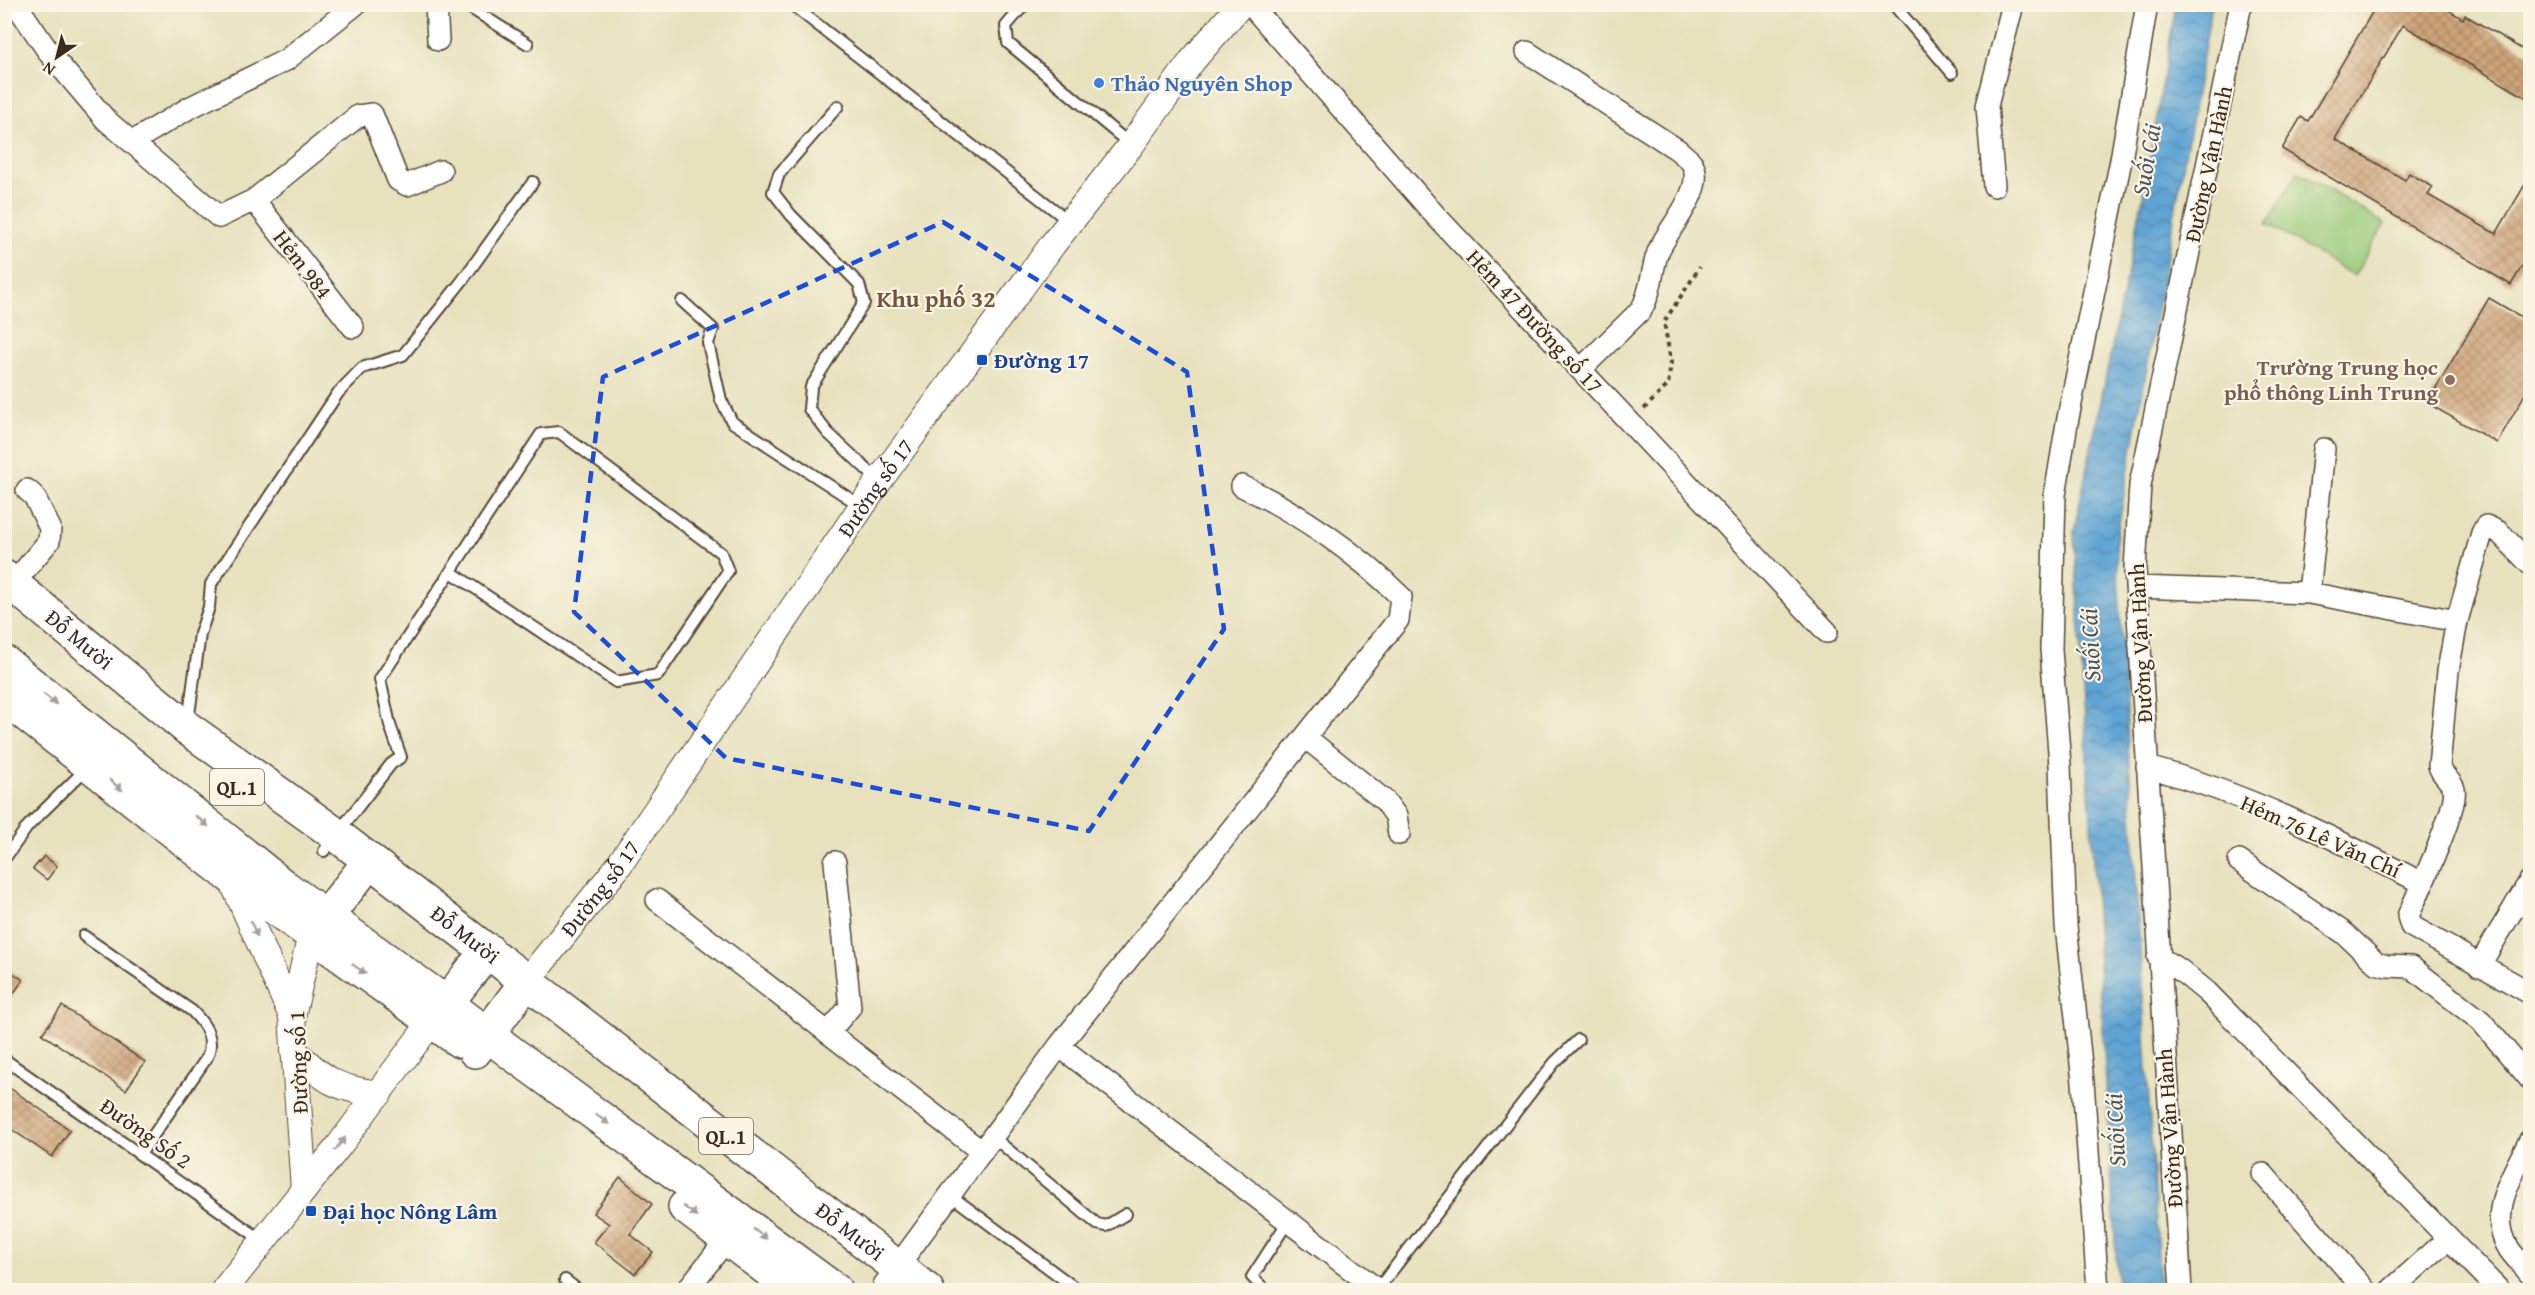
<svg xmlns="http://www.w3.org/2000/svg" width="2535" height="1295" font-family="'Gentium Book Plus',serif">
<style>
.pitch{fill:#99ca7a;stroke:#6a7a4c;stroke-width:1.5}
.water{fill:url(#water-waves);stroke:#4d6779;stroke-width:1.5}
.building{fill:url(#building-cross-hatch)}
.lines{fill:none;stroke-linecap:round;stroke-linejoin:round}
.service-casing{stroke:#554536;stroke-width:14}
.minor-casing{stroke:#554536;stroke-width:24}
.tertiary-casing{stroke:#554536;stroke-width:28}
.trunk-casing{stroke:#554536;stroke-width:36}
.path{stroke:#554536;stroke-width:4;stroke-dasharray:4.5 4.5;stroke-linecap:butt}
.service{stroke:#fff;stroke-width:10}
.minor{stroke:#fff;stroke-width:21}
.tertiary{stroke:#fff;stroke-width:26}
.trunk{stroke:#fff;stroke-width:33}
.oneway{fill:#a79f9a}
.marked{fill:none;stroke:#1d4ed8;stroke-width:4.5;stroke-dasharray:12 8;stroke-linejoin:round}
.shop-dot{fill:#3f7fe0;stroke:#fcf5e5;stroke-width:2}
.transit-dot{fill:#1a4fb4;stroke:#fcf5e5;stroke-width:2}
.education-dot{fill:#8d6e63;stroke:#fcf5e5;stroke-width:2}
.labels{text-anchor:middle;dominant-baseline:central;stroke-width:4.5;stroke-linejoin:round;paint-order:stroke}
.shield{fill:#fcf5e5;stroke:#75675a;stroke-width:1.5}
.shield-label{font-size:21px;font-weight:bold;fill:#3b2a1e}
.shop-label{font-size:22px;font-weight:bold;fill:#366cbe;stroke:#fcf5e5;text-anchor:start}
.street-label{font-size:22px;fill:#3b2a1e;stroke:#fcf5e5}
.transit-label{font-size:22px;font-weight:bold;fill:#164399;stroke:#fcf5e5;text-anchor:start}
.education-label{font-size:22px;font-weight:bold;fill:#785e54;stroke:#fcf5e5;text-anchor:end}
.water-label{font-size:24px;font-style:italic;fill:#48555e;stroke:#fcf5e5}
.neighbourhood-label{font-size:24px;font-weight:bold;fill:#6f553e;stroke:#fcf5e5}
</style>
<defs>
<pattern id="water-waves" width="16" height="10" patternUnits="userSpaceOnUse" patternTransform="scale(1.5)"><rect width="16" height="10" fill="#5fa4d4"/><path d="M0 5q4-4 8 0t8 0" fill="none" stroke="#5086ab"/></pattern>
<pattern id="building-cross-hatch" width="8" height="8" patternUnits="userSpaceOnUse" patternTransform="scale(1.5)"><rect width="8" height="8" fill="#cfa57a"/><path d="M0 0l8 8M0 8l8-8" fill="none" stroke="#a98763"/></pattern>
</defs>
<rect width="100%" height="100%" fill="#fcf5e5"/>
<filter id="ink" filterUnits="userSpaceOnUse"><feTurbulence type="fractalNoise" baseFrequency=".0167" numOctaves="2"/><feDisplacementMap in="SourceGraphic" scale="12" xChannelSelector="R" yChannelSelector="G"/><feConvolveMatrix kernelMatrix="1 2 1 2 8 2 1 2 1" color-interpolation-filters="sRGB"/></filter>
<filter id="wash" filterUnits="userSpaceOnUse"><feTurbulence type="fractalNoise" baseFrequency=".008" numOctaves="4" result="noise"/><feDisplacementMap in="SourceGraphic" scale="24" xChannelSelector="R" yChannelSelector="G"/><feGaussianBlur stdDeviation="1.35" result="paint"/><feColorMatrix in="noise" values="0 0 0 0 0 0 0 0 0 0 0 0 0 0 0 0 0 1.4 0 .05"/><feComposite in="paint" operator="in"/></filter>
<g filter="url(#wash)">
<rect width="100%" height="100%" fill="#e7e1be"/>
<!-- pitch -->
<path class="pitch" d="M2298,171l87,53 -31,52 -87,-52z"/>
<!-- water -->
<path class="water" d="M2176,5h36l-96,535 44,750h-42l-44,-759 69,-334z"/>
<g id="blocks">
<!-- building -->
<path class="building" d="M2377,4h61l25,15 2,-4 65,39v46l-127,-75 -68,114 70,41 4,-7 24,14 -5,8 68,39 34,-58v77l-19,32 -229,-136 19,-32 7,4z
M2489,298l41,24v63l-33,58 -70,-40z
M44,856l13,10 -10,14 -14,-11z
M4,967l19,13 -19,27z
M62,1006l83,56 -19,28 -84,-56z
M4,1084l66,46 -18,27 -48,-33z
M620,1177l32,27 -22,30 23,18 -18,22 -41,-32 15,-18 -16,-11z"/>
</g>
</g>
<g filter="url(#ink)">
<use href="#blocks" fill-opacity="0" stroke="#554536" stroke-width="1.5"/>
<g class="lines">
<!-- service casing -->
<g class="service-casing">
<path id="service" d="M464,4l64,40
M791,4l279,218
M1025,4l-19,22 2,17 123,102
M1893,4l59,69
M838,106l-59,68 -6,18 18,23 68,69 5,19 -53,84 -2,22 19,24 51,48
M682,301l31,28 -5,14 13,57 11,22 129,84
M188,722l12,-88 9,-27 2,-23 127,-191 24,-25 41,-13 59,-74 71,-99
M324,851l67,-87 10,-7 -11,-32 -10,-46 161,-245 18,-2 162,121 7,18 -70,104 -42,7 -165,-110
M5,858l23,-32 60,-59
M84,936l108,75c14,14 24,29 14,48l-65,94
M4,1059l259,182
M993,1137l104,87 9,2 20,-12
M950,1195l128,95
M565,1280l13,10
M1265,1290l-13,-13 35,-54
M1377,1290l162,-208 16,-20 23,-22"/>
</g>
<!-- minor casing -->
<g class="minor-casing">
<path id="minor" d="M16,4l34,50 56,66 113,97 35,-17 104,-84 14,-2 26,66 9,5 34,-14
M436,4l2,36
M1250,4l185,211 392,417
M1527,52l151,98c4,4 11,9 14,13 15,26 -25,66 -34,89 -7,19 -6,40 -17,58l-60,59
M132,142l57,-34 97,-48 70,-56
M1994,186l-7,-80 26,-102
M254,200l99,127
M2530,564l-31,-32 -13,-6 -4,7 -25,88 -9,50 -9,95c3,10 12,14 15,23 6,14 -38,109 -46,127l3,10 119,67
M13,584l36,-43 1,-13 -16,-32 -7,-6
M2136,587l173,6 148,28
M2309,593l15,-144
M1305,737l80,64 11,15 3,18
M2147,767c96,25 187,71 275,116
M2239,861l105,72 32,30 11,3 24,1 70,54 49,58
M657,900l325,252
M2158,957l22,13 27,22 292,298
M2479,966l51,-85
M828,1033l22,-26 -15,-145
M1059,1046l319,244
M2530,1140c-16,33 -44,72 -21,109 6,9 15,17 21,25
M2263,1174l102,116
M884,1285l175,-239 339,-426 3,-23c-44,-44 -102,-84 -159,-111
M687,1290l40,-51
M2098,1290l-15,-208 -17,-156 -6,-161 -9,-116 4,-154 12,-72 54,-263 26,-156
M2181,1290l-46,-721 5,-84 101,-481
M2391,1290l57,-51"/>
</g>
<!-- tertiary casing -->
<g class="tertiary-casing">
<g id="tertiary">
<path d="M230,876l62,140"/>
<path id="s1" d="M527,981l90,-113 262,-387 174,-237 78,-99 61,-84 49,-57"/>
<path d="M294,1051c33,30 40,37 85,43"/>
<path d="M304,1190l-12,-174 19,-81"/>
<path d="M224,1290l114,-143 94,-126"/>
</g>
</g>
<!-- trunk casing -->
<g class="trunk-casing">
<g id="trunk">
<path id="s2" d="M4,577l183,151 151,108 589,454"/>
<path d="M4,662l278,223 164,118 67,51 322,236"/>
<path d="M4,697l226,179 230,165"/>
<path d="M313,933l57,-72"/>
<path d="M434,1019l54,-69"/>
<path d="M475,1051l52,-70"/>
<path d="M685,1207l110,83"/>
</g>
</g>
<!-- path -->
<path class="path" d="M1644,409l24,-24 3,-23 -7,-40 36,-55"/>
<!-- service -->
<use href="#service" class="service"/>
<!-- minor -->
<use href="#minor" class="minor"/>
<!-- tertiary -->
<use href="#tertiary" class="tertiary"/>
<!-- trunk -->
<use href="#trunk" class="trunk"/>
</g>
<!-- one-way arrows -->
<defs><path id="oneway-solid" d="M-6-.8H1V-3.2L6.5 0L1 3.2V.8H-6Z" transform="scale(1.5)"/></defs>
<g class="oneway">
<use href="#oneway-solid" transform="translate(50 699) rotate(39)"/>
<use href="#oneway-solid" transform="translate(116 785) rotate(39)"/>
<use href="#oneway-solid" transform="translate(202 821) rotate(39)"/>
<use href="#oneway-solid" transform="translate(254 929) rotate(66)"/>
<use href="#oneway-solid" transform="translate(359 969) rotate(35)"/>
<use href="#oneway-solid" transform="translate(602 1119) rotate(36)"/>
<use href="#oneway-solid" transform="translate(340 1144) rotate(-52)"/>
<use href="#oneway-solid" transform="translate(690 1211) rotate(37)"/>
<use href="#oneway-solid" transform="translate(760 1234) rotate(37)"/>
</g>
</g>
<!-- marked area -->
<path class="marked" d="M943,222l244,150 37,257 -135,202 -363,-73 -152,-146 29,-235z"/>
<!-- markers -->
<circle class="shop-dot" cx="1099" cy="83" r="6"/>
<g class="transit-dot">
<rect x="976" y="354" width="12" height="12" rx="3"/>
<rect x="305" y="1205" width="12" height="12" rx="3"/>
</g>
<circle class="education-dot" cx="2450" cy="380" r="6"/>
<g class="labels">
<!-- shield labels -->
<g class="shield">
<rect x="210" y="769" width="54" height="36" rx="4.5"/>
<rect x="699" y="1118" width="54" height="36" rx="4.5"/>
</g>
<g class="shield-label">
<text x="237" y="787">QL.1</text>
<text x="726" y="1136">QL.1</text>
</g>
<!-- shop labels -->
<g class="shop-label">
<text x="1111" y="83">Thảo Nguyên Shop</text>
</g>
<!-- street labels -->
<g class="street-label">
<text transform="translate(2208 164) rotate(-78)">Đường Vận Hành</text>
<text transform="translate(303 264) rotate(52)">Hẻm 984</text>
<text transform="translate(1535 321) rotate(47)">Hẻm 47 Đường số 17</text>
<text stroke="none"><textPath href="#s1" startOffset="604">Đường số 17</textPath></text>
<text stroke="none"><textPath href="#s2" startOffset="98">Đỗ Mười</textPath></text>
<text transform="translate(2140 643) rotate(-93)">Đường Vận Hành</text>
<text transform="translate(2321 836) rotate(24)">Hẻm 76 Lê Văn Chí</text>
<text stroke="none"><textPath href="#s1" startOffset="118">Đường số 17</textPath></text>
<text stroke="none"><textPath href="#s2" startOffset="584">Đỗ Mười</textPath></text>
<text transform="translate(298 1062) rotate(-92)">Đường số 1</text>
<text transform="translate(2169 1128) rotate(-94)">Đường Vận Hành</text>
<text transform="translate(146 1133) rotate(35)">Đường Số 2</text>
<text stroke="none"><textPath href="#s2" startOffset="1070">Đỗ Mười</textPath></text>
</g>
<!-- transit labels -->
<g class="transit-label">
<text x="994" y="360">Đường 17</text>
<text x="323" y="1211">Đại học Nông Lâm</text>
</g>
<!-- education labels -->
<g class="education-label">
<text x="2438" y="367">Trường Trung học<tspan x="2438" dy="25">phổ thông Linh Trung</tspan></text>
</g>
<!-- water labels -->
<g class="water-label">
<text transform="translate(2146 160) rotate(-80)">Suối Cái</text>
<text transform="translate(2090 645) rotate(-93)">Suối Cái</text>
<text transform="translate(2115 1130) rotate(-93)">Suối Cái</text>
</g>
<!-- neighbourhood labels -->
<g class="neighbourhood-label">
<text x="936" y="298">Khu phố 32</text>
</g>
</g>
<!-- margin -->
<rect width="2535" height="1295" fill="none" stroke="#fcf5e5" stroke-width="24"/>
<!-- north arrow -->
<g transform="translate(57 57) rotate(215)" stroke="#fcf5e5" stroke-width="4.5" paint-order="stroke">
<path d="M0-4.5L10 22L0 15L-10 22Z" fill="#3b2a1e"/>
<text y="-9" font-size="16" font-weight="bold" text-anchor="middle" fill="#3b2a1e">N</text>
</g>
</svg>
